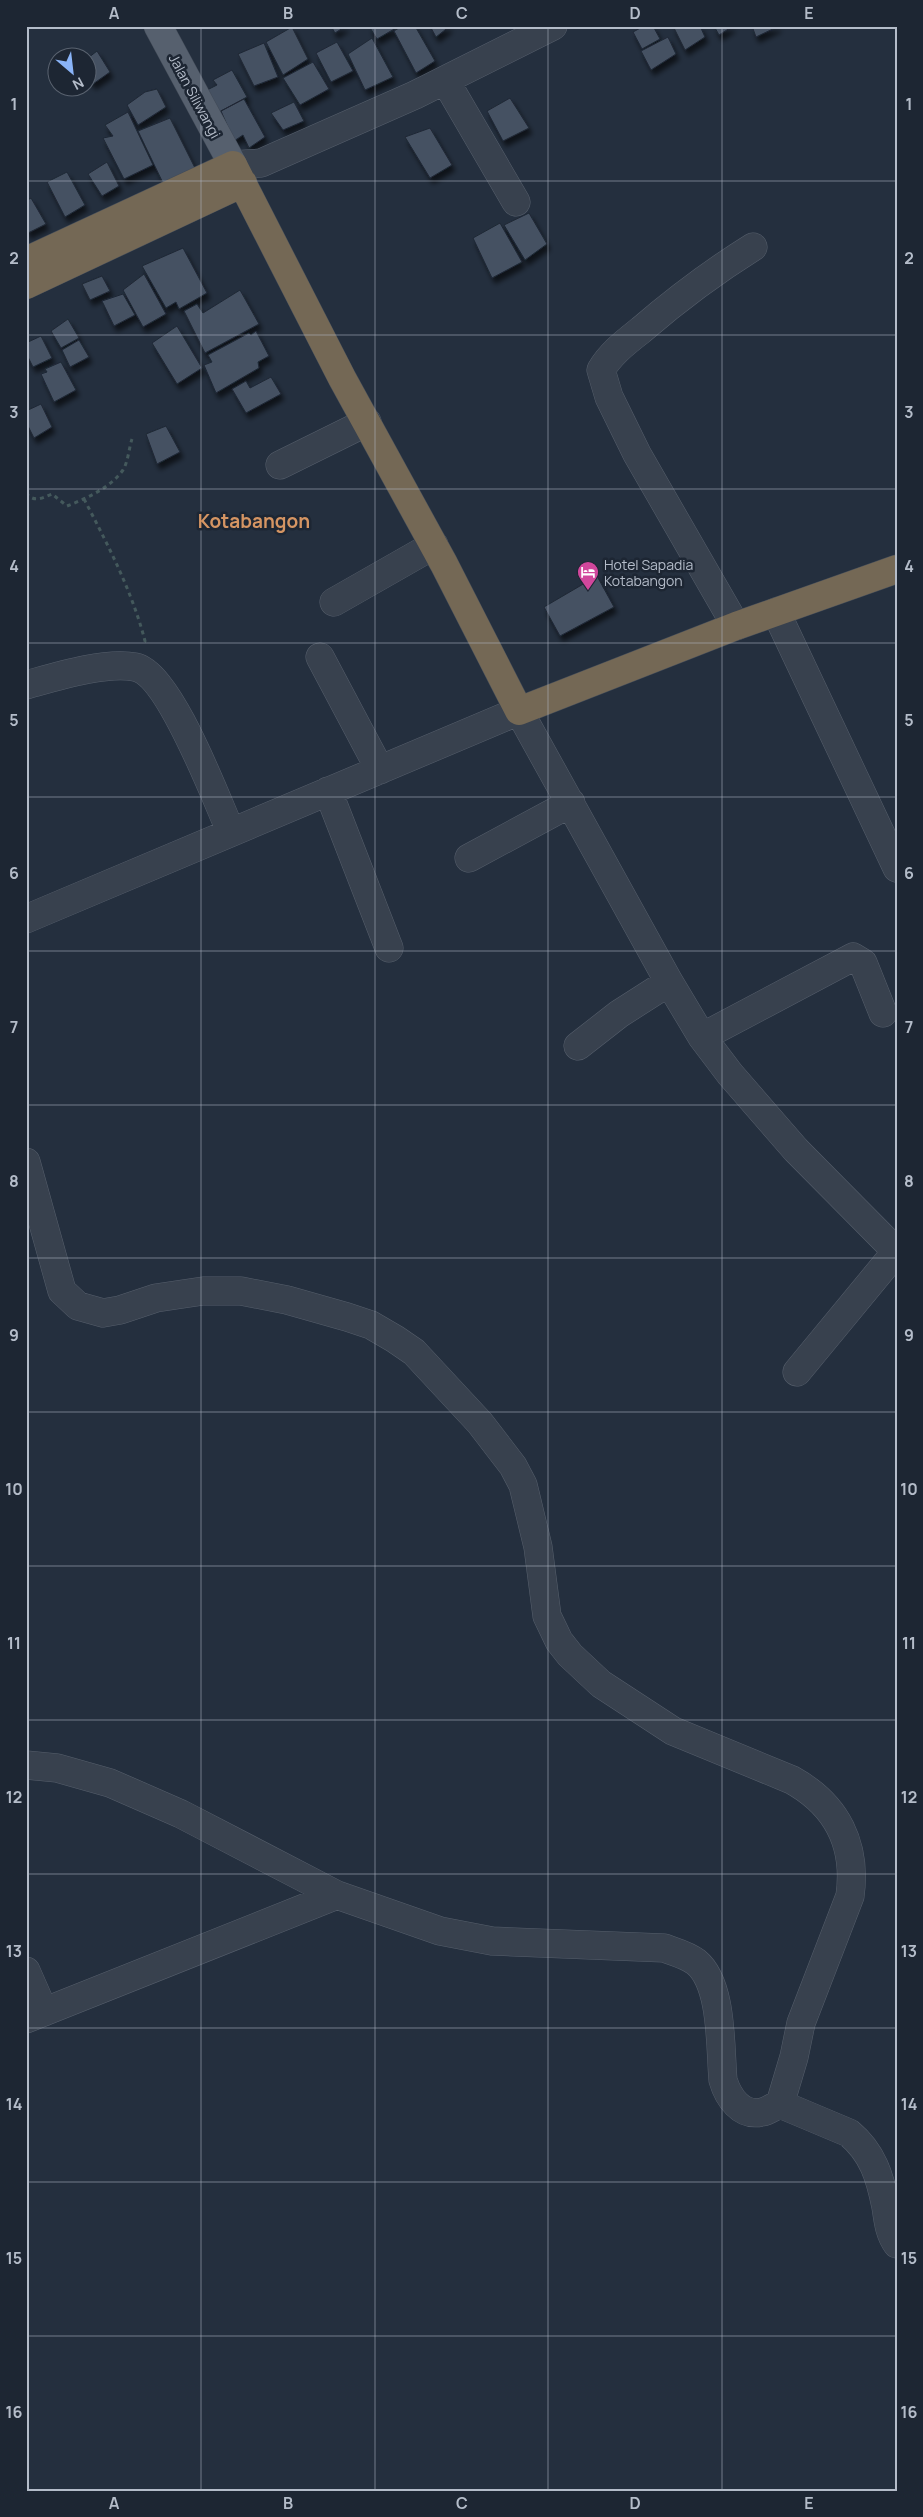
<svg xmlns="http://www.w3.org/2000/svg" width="923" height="2517" font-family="Manrope,sans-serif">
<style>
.building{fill:#455162;stroke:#1f2835;filter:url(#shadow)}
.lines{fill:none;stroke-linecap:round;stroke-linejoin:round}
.minor-casing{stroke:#565f6c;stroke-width:29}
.major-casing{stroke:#414a57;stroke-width:29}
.highway-casing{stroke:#434c59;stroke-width:29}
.path{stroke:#44595c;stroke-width:3;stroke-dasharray:4 4;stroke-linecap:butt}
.minor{stroke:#38414e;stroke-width:28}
.major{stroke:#56606e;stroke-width:28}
.highway{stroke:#746855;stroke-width:28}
.grid{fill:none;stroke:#b4bcc9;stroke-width:1;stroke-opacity:0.55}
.labels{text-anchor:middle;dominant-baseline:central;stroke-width:5;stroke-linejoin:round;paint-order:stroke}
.street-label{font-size:14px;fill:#b4bcc9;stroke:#1d2633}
.poi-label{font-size:14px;fill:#b4bcc9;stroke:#1d2633;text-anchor:start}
.district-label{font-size:19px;font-weight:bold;fill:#d59563;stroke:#1d2633}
.neatline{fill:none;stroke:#b4bcc9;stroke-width:2}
.grid-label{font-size:16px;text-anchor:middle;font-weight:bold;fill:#b4bcc9}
</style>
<defs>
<filter id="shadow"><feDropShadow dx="3" dy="5.5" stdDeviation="2.5" flood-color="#0009"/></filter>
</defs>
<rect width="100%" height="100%" fill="#242f3e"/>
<!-- building -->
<path class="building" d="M331,26h15l-11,7z
M369,26h26l1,2 -19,11z
M402,26h13l20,35 -19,12 -22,-42z
M430,26h20l-14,11z
M644,26h9l7,13 -18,10 -9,-17z
M673,26h27l5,11 -20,13z
M714,26h19l-14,9z
M752,26h27l-23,11z
M292,27l16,32 -25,16 -17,-33z
M668,37l8,17 -25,16 -10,-19z
M372,38l21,39 -28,13 -17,-36z
M337,42l16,29 -22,11 -15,-29z
M264,43l14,34 -24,9 -16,-32z
M97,51l13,21 -17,12 -5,-6v-20z
M313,62l16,27 -29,16 -17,-27z
M232,70l15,27 -28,15 -14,-21 12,-6 -4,-5z
M157,89l9,18 -28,18 -11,-20 18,-13z
M510,98l19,30 -26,13 -16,-30z
M244,99l21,38 -16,11 -6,-13 -9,6 -13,-30z
M294,102l10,19 -21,9 -12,-17z
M128,112l25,53 -29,14 -21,-41 10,-2 -8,-11z
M170,118l25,50 -32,15 -25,-52z
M430,128l22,37 -22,13 -25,-41z
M107,162l12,24 -17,10 -14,-22z
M67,172l18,33 -20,12 -18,-35z
M31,198l15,26 -18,9 -2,-3v-29z
M529,213l18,31 -22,16 -21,-35z
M500,223l22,39 -30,16 -19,-40z
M183,248l24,45 -28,16 -3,-7 -10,6 -24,-42z
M144,274l22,40 -23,13 -20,-37z
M102,276l8,15 -20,9 -8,-16z
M240,290l19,34 -54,29 -21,-42 13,-7 6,9z
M123,294l12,21 -21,11 -12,-25z
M68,319l11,19 -18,10 -10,-17z
M177,326l25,42 -25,16 -25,-41z
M256,331l13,25 -11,6 1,6 -43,25 -12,-28 8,-3 -4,-7 41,-22 2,2z
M41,336l11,22 -19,9 -7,-14v-10z
M79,340l10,17 -19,10 -8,-17z
M61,362l15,28 -22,12 -13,-28 6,-2 -2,-3z
M271,377l10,17 -35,19 -14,-24 14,-8 4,7z
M41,404l11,23 -18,11 -8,-16v-11z
M166,426l14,26 -23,12 -11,-30z
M597,576l17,31 -54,29 -16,-29z"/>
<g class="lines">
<!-- minor casing -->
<g class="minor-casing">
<path id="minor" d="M445,80l71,122
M233,165l28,-2 154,-68 138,-69
M280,465l87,-43
M334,602l100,-57
M776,612l121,256
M736,626l-99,-172 -28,-57 -8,-27c10,-17 25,-28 40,-40 36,-31 72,-58 112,-83
M320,657l60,113
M26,685c29,-8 80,-24 109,-18 35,7 81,132 96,165
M328,791l61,157
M469,858l102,-55
M26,919l493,-208 150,271 33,55 28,37 66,76 101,102
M702,1037l151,-80 10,6 20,50
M578,1046l41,-32 50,-32
M26,1162l36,129 16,15 25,7 17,-3 36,-12 47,-7h38l46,9 60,17 24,8 24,14 19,13 66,71 33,43 10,19 15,62 9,69 12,25 11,14 31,29 72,47 119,49c45,25 65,65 58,116l-49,127 -7,34 -14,47
M797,1372l99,-120
M26,1765l31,3 53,15 71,31 156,81 103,36 52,10 172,7c11,4 23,7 32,14 27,22 24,85 27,118 5,17 18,37 39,32 6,-1 12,-6 18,-8l69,29c24,20 31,44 37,74 2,13 3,26 11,37
M26,1971l18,41
M26,2019l311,-124"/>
</g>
<!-- major casing -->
<g class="major-casing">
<path id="major" d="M158,26l75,139"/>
</g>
<!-- highway casing -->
<g class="highway-casing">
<path id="highway" d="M26,261l207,-96 109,213 102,186 75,147 217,-85 161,-57
M26,285l217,-102"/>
</g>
<!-- path -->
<path class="path" d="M26,493c8,10 16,5 26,1l15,12c20,-8 43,-18 56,-36 5,-8 6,-22 9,-31
M84,499c24,46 48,92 61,142l-2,4"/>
<!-- minor -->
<use href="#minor" class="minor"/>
<!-- major -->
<use href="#major" class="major"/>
<!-- highway -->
<use href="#highway" class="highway"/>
</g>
<!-- grid -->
<path class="grid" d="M201,26v2465M375,26v2465M548,26v2465M722,26v2465M26,181h871M26,335h871M26,489h871M26,643h871M26,797h871M26,951h871M26,1105h871M26,1258h871M26,1412h871M26,1566h871M26,1720h871M26,1874h871M26,2028h871M26,2182h871M26,2336h871"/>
<!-- icons -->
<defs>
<g id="hotel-pin" transform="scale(1.125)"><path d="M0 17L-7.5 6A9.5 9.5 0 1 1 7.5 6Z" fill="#d1479c" stroke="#1d2633"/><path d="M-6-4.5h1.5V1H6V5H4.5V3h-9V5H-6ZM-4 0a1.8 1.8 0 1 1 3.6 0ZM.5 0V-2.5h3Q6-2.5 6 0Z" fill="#fff"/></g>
</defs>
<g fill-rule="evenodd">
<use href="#hotel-pin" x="588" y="572"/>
</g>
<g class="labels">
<!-- street labels -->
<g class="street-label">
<text transform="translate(195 96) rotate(62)">Jalan Siliwangi</text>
</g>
<!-- poi labels -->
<g class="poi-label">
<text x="604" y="564">Hotel Sapadia<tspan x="604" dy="16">Kotabangon</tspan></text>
</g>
<!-- district labels -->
<g class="district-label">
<text x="254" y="521">Kotabangon</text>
</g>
</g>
<!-- border -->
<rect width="923" height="2517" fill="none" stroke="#1d2633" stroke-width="55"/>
<!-- north arrow -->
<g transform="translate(72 72) rotate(152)"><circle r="24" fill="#1d2633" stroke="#59626f"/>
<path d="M0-4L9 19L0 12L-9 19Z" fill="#8ab4f8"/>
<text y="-8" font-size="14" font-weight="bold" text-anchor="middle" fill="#b4bcc9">N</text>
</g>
<rect x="28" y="28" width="868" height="2462" class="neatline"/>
<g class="grid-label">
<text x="114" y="19">A</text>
<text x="288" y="19">B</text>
<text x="462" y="19">C</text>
<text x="635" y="19">D</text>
<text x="809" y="19">E</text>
<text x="14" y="110">1</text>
<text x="909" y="110">1</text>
<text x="14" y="264">2</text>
<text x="909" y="264">2</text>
<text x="14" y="418">3</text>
<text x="909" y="418">3</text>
<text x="14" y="572">4</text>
<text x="909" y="572">4</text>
<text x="14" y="726">5</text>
<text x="909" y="726">5</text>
<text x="14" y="879">6</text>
<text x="909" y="879">6</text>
<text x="14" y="1033">7</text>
<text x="909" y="1033">7</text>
<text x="14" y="1187">8</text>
<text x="909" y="1187">8</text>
<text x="14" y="1341">9</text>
<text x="909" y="1341">9</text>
<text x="14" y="1495">10</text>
<text x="909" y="1495">10</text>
<text x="14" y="1649">11</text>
<text x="909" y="1649">11</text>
<text x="14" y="1803">12</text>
<text x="909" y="1803">12</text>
<text x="14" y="1957">13</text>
<text x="909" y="1957">13</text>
<text x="14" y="2110">14</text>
<text x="909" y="2110">14</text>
<text x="14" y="2264">15</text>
<text x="909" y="2264">15</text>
<text x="14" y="2418">16</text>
<text x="909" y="2418">16</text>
<text x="114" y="2509">A</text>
<text x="288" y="2509">B</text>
<text x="462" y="2509">C</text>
<text x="635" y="2509">D</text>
<text x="809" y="2509">E</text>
</g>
</svg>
